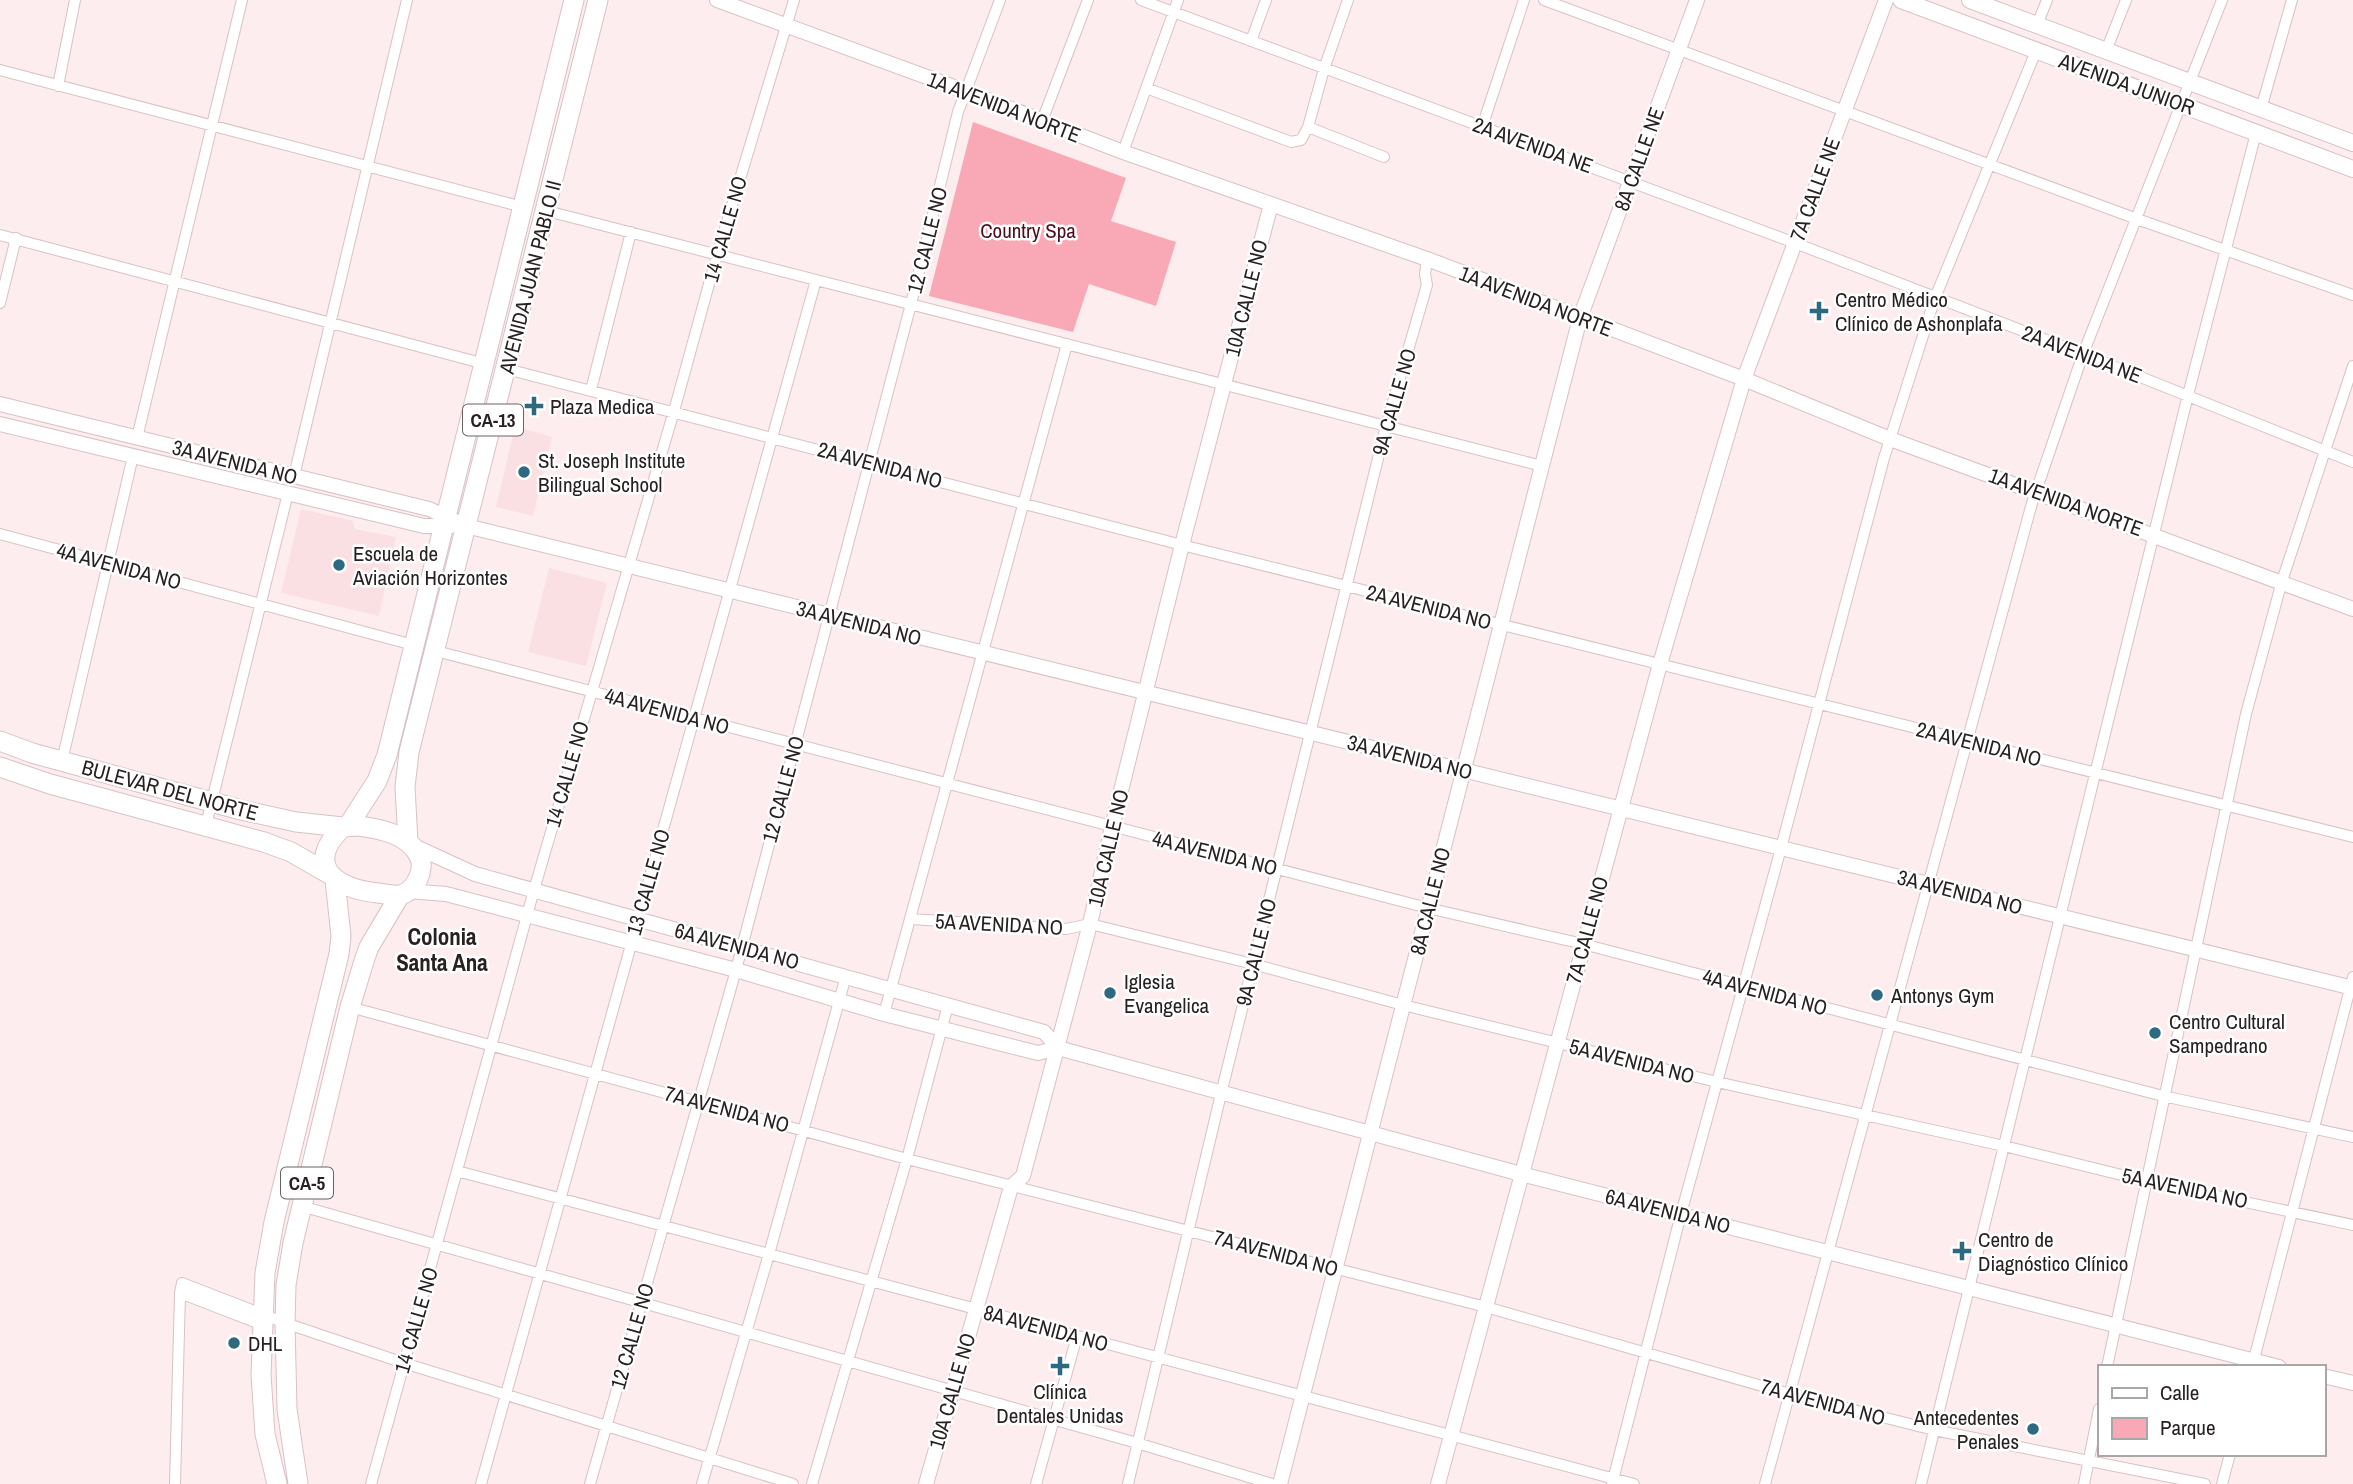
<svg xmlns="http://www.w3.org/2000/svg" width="2353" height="1484" font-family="'Archivo Narrow',sans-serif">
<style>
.built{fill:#fbe0e3}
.green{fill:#f8a9b5}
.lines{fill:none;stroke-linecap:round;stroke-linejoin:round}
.minor-casing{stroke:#d9c1c4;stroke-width:12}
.tertiary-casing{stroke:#d9c1c4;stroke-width:16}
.secondary-casing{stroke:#d9c1c4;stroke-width:18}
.trunk-casing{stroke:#d9c1c4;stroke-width:21}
.minor{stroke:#fff;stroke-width:10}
.tertiary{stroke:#fff;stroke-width:14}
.secondary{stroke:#fff;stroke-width:16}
.trunk{stroke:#fff;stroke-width:19}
.poi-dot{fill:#2d6981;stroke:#fff;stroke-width:2.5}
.labels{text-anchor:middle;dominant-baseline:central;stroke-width:5;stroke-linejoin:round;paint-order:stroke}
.shield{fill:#fff;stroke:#696364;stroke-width:2}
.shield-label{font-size:19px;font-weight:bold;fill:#292022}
.street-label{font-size:21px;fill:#292022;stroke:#fff}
.park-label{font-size:21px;fill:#4d0d1f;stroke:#fff}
.poi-label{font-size:21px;fill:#292022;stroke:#fff;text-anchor:start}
.neighbourhood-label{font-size:23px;font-weight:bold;fill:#292022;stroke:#fff}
</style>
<rect width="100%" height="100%" fill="#fdedef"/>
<!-- built -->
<path class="built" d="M515,426l37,11 -19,79 -37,-9z
M301,509l52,12 2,8 41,8 -17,79 -98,-23z
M549,568l58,15 -21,83 -58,-14z"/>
<!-- green -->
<path class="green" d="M973,122l153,56 -15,43 65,21 -20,64 -67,-22 -16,48 -144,-36z"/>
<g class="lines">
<!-- minor casing -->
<g class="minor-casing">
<path id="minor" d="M1141,0l654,243 288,111 270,108
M1544,0l593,219 216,76
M2037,25l10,-25
M1251,41l15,-41
M2106,51l20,-51
M0,70l523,137
M58,86l17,-86
M1146,88l145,54 10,-2 7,-13 16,-58 24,-69
M2261,109l31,-109
M1042,121l46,-121
M1308,127l76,30
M1482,127l42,-127
M1123,152l55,-152
M547,211l995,255
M0,235l485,129
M0,303l16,-65
M507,369l675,176 1171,292
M591,390l40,-158
M137,438l105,-438
M294,476l113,-476
M0,534l417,112
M432,650l996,258 155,36 580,152 190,41
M62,761l71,-305
M206,825l82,-332
M911,919l155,10 24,-5 163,40 150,41 314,77 287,64 142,35 207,44
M350,1007l557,152 579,148 304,87 144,36 271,54
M884,1014l183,-670
M457,1171l1177,313
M301,1206l836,237 135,41
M180,1293l83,32
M2107,1367l139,-653 36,-133 71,-215
M2252,1367l101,-390
M175,1484l5,-191 2,-10 103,40 119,40 389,121
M371,1484l163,-594 140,-479 43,-156 77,-255
M481,1484l335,-1204
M590,1484l146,-514 175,-666 47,-192 42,-112
M702,1484l67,-230 77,-278
M812,1484l95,-325 41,-154
M1036,1484l41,-148
M1128,1484l93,-390 165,-668 41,-141 -2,-11 2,-15
M1612,1484l69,-270 100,-366 103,-390 51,-160 101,-247
M1765,1484l267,-981 51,-149 139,-354
M1921,1484l267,-1089 68,-262
M2084,1484l15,-75
M2222,1484l8,-30"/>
</g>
<!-- tertiary casing -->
<g class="tertiary-casing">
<path id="tertiary" d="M717,0l248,91 158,61 304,107 317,120 146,60 463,170
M0,404l429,105 37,17 1887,462
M0,424l424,102h27
M414,846l61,28 569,158 14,16
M407,891l39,3 290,76 148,44 154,39 20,-5 463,126 758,193
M2323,1376l30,7
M926,1484l85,-297 12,-11 67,-252 22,-97 70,-282 89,-341
M1280,1484l300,-1166 117,-318
M1438,1484l222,-820 84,-285 142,-379"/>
</g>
<!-- secondary casing -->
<g class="secondary-casing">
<path id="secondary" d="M1901,0l452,169
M1970,0l383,143"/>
</g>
<!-- trunk casing -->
<g class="trunk-casing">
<path id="trunk" d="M0,741l32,12 209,57 55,12 47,5
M0,767l50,17 214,58 27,10 40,23
M348,826l29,-45 10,-26 187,-755
M359,826c22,3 49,8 60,30 7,13 -4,36 -19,39 -6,1 -15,-1 -22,-2 -43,-4 -75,-28 -35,-66z
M408,842l-3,-55 4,-35 189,-752
M277,1484l-12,-50 -4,-59 4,-102 9,-51 65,-268 2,-18 -6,-56
M298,1484l-11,-75 -2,-86 1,-38 7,-42 57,-236 15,-49 4,-11 31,-52"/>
</g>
<!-- minor -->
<use href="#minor" class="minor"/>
<!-- tertiary -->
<use href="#tertiary" class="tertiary"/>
<!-- secondary -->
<use href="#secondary" class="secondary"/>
<!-- trunk -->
<use href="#trunk" class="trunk"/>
</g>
<!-- markers -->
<g class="poi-dot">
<path d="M1815.5 300.5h7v7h7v7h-7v7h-7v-7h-7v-7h7z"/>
<path d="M530.5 395.5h7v7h7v7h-7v7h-7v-7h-7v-7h7z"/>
<circle cx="524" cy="472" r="7"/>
<circle cx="339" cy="565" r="7"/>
<circle cx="1110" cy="993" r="7"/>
<circle cx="1877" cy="995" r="7"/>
<circle cx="2155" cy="1033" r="7"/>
<path d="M1958.5 1240.5h7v7h7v7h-7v7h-7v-7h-7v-7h7z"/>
<circle cx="234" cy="1343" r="7"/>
<path d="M1056.5 1355.5h7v7h7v7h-7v7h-7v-7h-7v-7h7z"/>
<circle cx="2033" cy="1429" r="7"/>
</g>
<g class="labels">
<!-- shield labels -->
<g class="shield">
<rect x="463" y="404.5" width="60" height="31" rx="5"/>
<rect x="281" y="1167.5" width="52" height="31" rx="5"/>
</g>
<g class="shield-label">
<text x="493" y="420">CA-13</text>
<text x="307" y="1183">CA-5</text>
</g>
<!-- street labels -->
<g class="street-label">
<text transform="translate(2127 84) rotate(20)">AVENIDA JUNIOR</text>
<text transform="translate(1004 107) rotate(21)">1A AVENIDA NORTE</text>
<text transform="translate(1533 145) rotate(20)">2A AVENIDA NE</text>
<text transform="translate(1639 159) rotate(-70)">8A CALLE NE</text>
<text transform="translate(1815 189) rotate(-70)">7A CALLE NE</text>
<text transform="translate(725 229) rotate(-74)">14 CALLE NO</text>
<text transform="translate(927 240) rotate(-76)">12 CALLE NO</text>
<text transform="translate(530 277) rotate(-76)">AVENIDA JUAN PABLO II</text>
<text transform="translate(1246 298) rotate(-76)">10A CALLE NO</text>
<text transform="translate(1536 301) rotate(21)">1A AVENIDA NORTE</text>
<text transform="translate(2082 354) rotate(21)">2A AVENIDA NE</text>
<text transform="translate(1394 402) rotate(-74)">9A CALLE NO</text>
<text transform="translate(235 462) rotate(14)">3A AVENIDA NO</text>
<text transform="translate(880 465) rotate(15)">2A AVENIDA NO</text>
<text transform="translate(2066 502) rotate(20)">1A AVENIDA NORTE</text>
<text transform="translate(119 566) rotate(15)">4A AVENIDA NO</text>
<text transform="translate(1429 607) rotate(14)">2A AVENIDA NO</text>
<text transform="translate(859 623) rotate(14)">3A AVENIDA NO</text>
<text transform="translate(667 711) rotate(15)">4A AVENIDA NO</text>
<text transform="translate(1979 744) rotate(14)">2A AVENIDA NO</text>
<text transform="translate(1410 757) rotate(14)">3A AVENIDA NO</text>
<text transform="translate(567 774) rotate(-74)">14 CALLE NO</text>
<text transform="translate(783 789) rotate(-75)">12 CALLE NO</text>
<text transform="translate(170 790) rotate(15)">BULEVAR DEL NORTE</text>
<text transform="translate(1108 848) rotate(-77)">10A CALLE NO</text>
<text transform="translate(1215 853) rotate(14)">4A AVENIDA NO</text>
<text transform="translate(648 882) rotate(-74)">13 CALLE NO</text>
<text transform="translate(1960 892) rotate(14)">3A AVENIDA NO</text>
<text transform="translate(1430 901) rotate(-76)">8A CALLE NO</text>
<text transform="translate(999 924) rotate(3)">5A AVENIDA NO</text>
<text transform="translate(1587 930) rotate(-75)">7A CALLE NO</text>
<text transform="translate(737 946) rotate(15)">6A AVENIDA NO</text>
<text transform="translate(1256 952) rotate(-76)">9A CALLE NO</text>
<text transform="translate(1765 992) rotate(15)">4A AVENIDA NO</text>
<text transform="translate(1632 1061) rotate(14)">5A AVENIDA NO</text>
<text transform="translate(727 1109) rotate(15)">7A AVENIDA NO</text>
<text transform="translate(2185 1188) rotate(12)">5A AVENIDA NO</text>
<text transform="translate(1668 1211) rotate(14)">6A AVENIDA NO</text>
<text transform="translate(1276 1253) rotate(15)">7A AVENIDA NO</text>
<text transform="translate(416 1320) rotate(-74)">14 CALLE NO</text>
<text transform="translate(1046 1328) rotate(15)">8A AVENIDA NO</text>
<text transform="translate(632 1336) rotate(-74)">12 CALLE NO</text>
<text transform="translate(952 1391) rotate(-74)">10A CALLE NO</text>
<text transform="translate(1823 1402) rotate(15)">7A AVENIDA NO</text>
</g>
<!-- park labels -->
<g class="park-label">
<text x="1028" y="230">Country Spa</text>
</g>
<!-- poi labels -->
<g class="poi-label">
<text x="1835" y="299">Centro Médico<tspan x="1835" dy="24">Clínico de Ashonplafa</tspan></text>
<text x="550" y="406">Plaza Medica</text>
<text x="538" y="460">St. Joseph Institute<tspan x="538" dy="24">Bilingual School</tspan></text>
<text x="353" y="553">Escuela de<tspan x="353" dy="24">Aviación Horizontes</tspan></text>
<text x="1124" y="981">Iglesia<tspan x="1124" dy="24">Evangelica</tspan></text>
<text x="1891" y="995">Antonys Gym</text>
<text x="2169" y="1021">Centro Cultural<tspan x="2169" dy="24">Sampedrano</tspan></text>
<text x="1978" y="1239">Centro de<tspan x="1978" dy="24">Diagnóstico Clínico</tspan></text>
<text x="248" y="1343">DHL</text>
<text x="1060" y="1391" text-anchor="middle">Clínica<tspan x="1060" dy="24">Dentales Unidas</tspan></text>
<text x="2019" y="1417" text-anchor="end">Antecedentes<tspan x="2019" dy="24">Penales</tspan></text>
</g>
<!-- neighbourhood labels -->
<g class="neighbourhood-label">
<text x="442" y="936">Colonia<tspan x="442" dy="26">Santa Ana</tspan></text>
</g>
</g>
<!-- legend -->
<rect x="2098" y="1365" width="228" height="91" fill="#ffffff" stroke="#a9a6a7" stroke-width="2"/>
<rect x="2112" y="1388" width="35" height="10" fill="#ffffff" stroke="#a9a6a7" stroke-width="2"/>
<text x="2160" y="1400" font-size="21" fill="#292022">Calle</text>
<rect x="2112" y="1418" width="35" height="21" fill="#f8a9b5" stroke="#a9a6a7" stroke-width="2"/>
<text x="2160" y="1435" font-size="21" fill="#292022">Parque</text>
</svg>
